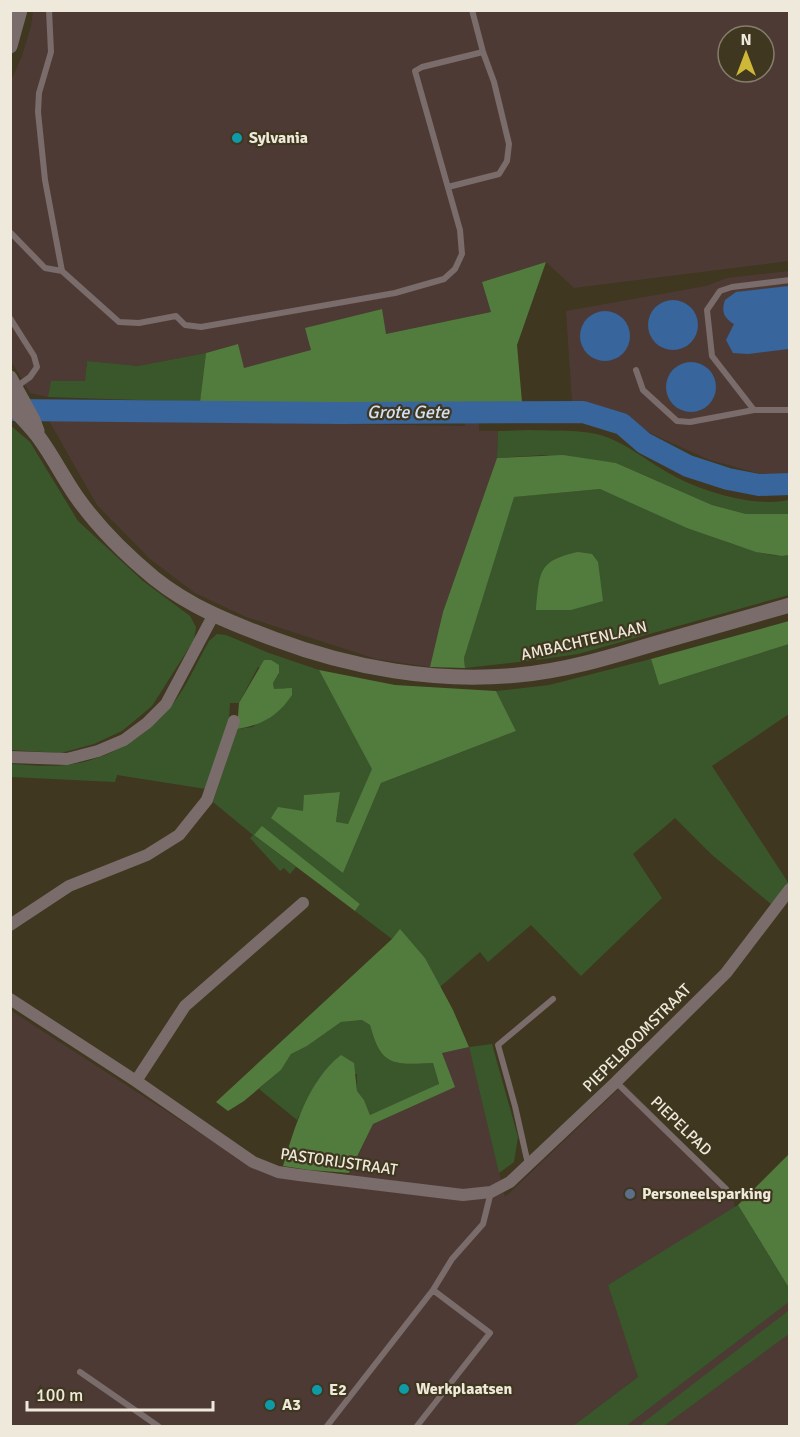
<svg xmlns="http://www.w3.org/2000/svg" width="800" height="1437" font-family="Signika,sans-serif">
<style>
.industrial{fill:#4e3a35;fill-rule:evenodd}
.green{fill:#3a572c}
.forest{fill:#527c3e}
.water{fill:#37659c}
.lines{fill:none;stroke-linecap:round;stroke-linejoin:round}
.river{stroke:#37659c;stroke-width:22}
.service{stroke:#7a6c6a;stroke-width:6}
.minor{stroke:#7a6c6a;stroke-width:12}
.tertiary{stroke:#7a6c6a;stroke-width:15}
.culture-dot{fill:#0f9aa8;stroke:#3f371f;stroke-width:2}
.service-dot{fill:#5c6f8a;stroke:#3f371f;stroke-width:2}
.labels{text-anchor:middle;dominant-baseline:central;stroke-width:4.5;stroke-linejoin:round;paint-order:stroke}
.poi-label{font-size:16px;font-weight:bold;fill:#efe9db;stroke:#3f371f;text-anchor:start}
.street-label{font-size:16px;fill:#efe9db;stroke:#3f371f}
.water-label{font-size:18px;font-style:italic;fill:#d3e0f1;stroke:#3f371f}
</style>
<rect width="100%" height="100%" fill="#3f371f"/>
<!-- industrial -->
<path class="industrial" d="M33,11h756v250l-215,27 -28,-26 -64,20 9,30 -105,22 -5,-25 -75,19 5,22 -67,18 -7,-24 -31,9 -68,13 -51,-5 -2,20h-34l-3,16 -18,-4 -19,-32 -1,-278 12,-27 9,-30zM728,36h36v36h-36z
M789,271v205l-32,-3 -47,-13 -56,-25 -44,-26 -38,-7 -6,-91 140,-25 21,-8z
M48,419l417,7v-7h14v12h19l-1,27 -54,154 -13,55 -54,-8 -130,-42 -51,-24 -45,-34 -53,-54z
M10,1010l241,156 93,20 29,-62 81,-37 -12,-34 27,-6 36,150 119,-113 103,102 6,12 2,10 -127,77 30,92 -65,49h-562z
M789,1302v8l-129,101 -21,15h-13z
M789,1334v92h-125z"/>
<!-- green -->
<path class="green" d="M206,353l-6,49 -152,-5 3,-16h34l2,-20 51,5z
M10,425l20,17 48,79 65,60 47,35 6,11 -2,13 -42,66 -30,25 -28,13 -33,9 -50,-3z
M531,430c23,1 57,-1 78,8 20,8 37,22 56,33 31,19 88,37 124,29v14h-43l-34,-9 -96,-42 -72,-8 -47,3 1,-27z
M600,489c44,18 86,38 130,54 19,6 40,15 59,12v40l-211,59 -41,6 -72,8 -1,-10 49,-161z
M217,634l9,1 43,18 50,17 54,99 -25,55 -12,-1 4,-31 -35,3 38,78 38,-90 135,-52 -20,-40 53,-6 102,-26 8,26 130,-41v70l-77,52 77,118 -18,20 -60,-50 -36,-36 -42,36 29,44 -81,78 -50,-51 -43,37 -8,-10 -40,35 -15,-29 -25,-28 -8,9 -37,-28 5,-7 -98,-77 -8,8 42,32 -6,7 -6,-6 -4,3 -30,-33 3,-3 -40,-33 24,-73 16,-2 32,-39 -11,2 -1,-7 6,-9 -21,-7 -19,36h-9l-1,16 -23,70 -89,-14 -2,7 -104,-5v-13c18,1 37,3 55,1 40,-4 81,-28 106,-60 15,-19 25,-43 37,-64z
M362,1020l8,5c11,41 22,40 63,38l6,22 -69,30 -6,-15 -7,-9v-17l-39,6 -21,40 -38,-31 22,-19 10,-16 16,-8 34,-24z
M492,1044l26,93 -4,25 -15,11 -30,-126z
M738,1205l51,83v14l-163,124h-53l65,-49 -30,-92z
M789,1310v24l-125,92h-25z"/>
<!-- forest -->
<path class="forest" d="M546,262l-29,83 5,57h-322l6,-49 32,-9 6,24 67,-18 -6,-22 77,-19 4,25 105,-22 -9,-30z
M563,455l53,8 96,42 34,9h43v41l-7,1 -26,-4 -69,-24 -87,-39 -86,8 -50,161 1,10 -35,-1 13,-55 54,-154z
M578,552l14,2 6,8 5,39 -32,9h-35c4,-38 1,-49 42,-58z
M789,621v23l-130,41 -8,-26z
M264,660h7l8,5v8l-6,10 1,6 18,-1v7c-14,21 -30,30 -55,34l2,-26z
M319,670l76,15 101,6 20,40 -135,52 -38,90 -72,-55 7,-11 25,4 1,-16 36,-3 -4,30 12,2 24,-55z
M262,826l98,78 -5,7 -101,-76z
M400,929l25,29 28,52 16,37 -27,6 13,34 -82,37 -24,49 -40,-3 -26,-4c12,-40 25,-85 58,-111l13,8 3,28 7,9 6,15 69,-31 -6,-21c-41,2 -52,3 -63,-38l-8,-5 -21,2 -34,24 -16,8 -10,16 -37,31 -16,10 -12,-9 176,-163z
M789,1154v134l-51,-83z"/>
<!-- water -->
<path class="water" d="M789,286v63l-41,5 -15,-1 -7,-13 8,-16c-10,-6 -13,-12 -9,-24l11,-8z
M648 325a25 25 0 1 1 50 0a25 25 0 1 1-50 0Z
M580 336a25 25 0 1 1 50 0a25 25 0 1 1-50 0Z
M666 387a25 25 0 1 1 50 0a25 25 0 1 1-50 0Z"/>
<g class="lines">
<!-- river -->
<path class="river" d="M10,410l329,3 244,-1 39,12 22,19 44,23 40,13 31,6 31,-1"/>
<!-- service -->
<path class="service" d="M49,10l2,42 -12,41 -1,19 7,68 17,91
M448,187l51,-13 8,-13 2,-17 -15,-62 -11,-30 -11,-42
M10,232l35,36 17,3 57,51 20,1 37,-7 9,9 16,2 194,-34 49,-14 11,-10 7,-15 -2,-24 -45,-159 7,-4 61,-15
M790,280l-58,7 -12,4 -13,19 5,46 42,54h36
M10,318l24,38 3,11 -7,10 -14,10
M636,370l7,20 34,31 13,1 64,-12
M616,1082l110,107
M528,1164l-13,-58 -17,-61 55,-46
M80,1372l78,54
M327,1426l106,-136 19,-31 31,-35 8,-32
M417,1426l73,-93 -57,-43"/>
<!-- minor -->
<path class="minor" d="M10,757l57,2 31,-8 26,-11 23,-17 19,-19 47,-88
M10,925l59,-39 78,-31 32,-20 28,-35 27,-79
M10,999l126,82 117,81 25,10 21,3 164,20 28,-3 19,-10 106,-100 110,-109 64,-84
M136,1081l49,-75 118,-103"/>
<!-- tertiary -->
<path class="tertiary" d="M10,46l10,-36
M10,378l23,42 4,11
M10,404c9,12 21,22 30,35 13,18 23,38 36,57 21,30 49,58 78,82 36,29 77,45 120,61 77,29 162,44 244,36 45,-4 89,-17 132,-30 47,-13 93,-27 140,-40"/>
</g>
<!-- markers -->
<g class="culture-dot">
<circle cx="237" cy="138" r="6"/>
<circle cx="404" cy="1389" r="6"/>
<circle cx="317" cy="1390" r="6"/>
<circle cx="270" cy="1405" r="6"/>
</g>
<circle class="service-dot" cx="630" cy="1194" r="6"/>
<g class="labels">
<!-- poi labels -->
<g class="poi-label">
<text x="249" y="138">Sylvania</text>
<text x="642" y="1194">Personeelsparking</text>
<text x="416" y="1389">Werkplaatsen</text>
<text x="329" y="1390">E2</text>
<text x="282" y="1405">A3</text>
</g>
<!-- street labels -->
<g class="street-label">
<text transform="translate(584 641) rotate(-13)">AMBACHTENLAAN</text>
<text transform="translate(637 1038) rotate(-45)">PIEPELBOOMSTRAAT</text>
<text transform="translate(681 1126) rotate(44)">PIEPELPAD</text>
<text transform="translate(339 1162) rotate(8)">PASTORIJSTRAAT</text>
</g>
<!-- water labels -->
<g class="water-label">
<text x="408" y="412">Grote Gete</text>
</g>
</g>
<!-- border -->
<rect width="800" height="1437" fill="none" stroke="#efe9db" stroke-width="24"/>
<!-- north arrow -->
<g transform="translate(746 54)"><circle r="28" fill="#3f371f" stroke="#857e6a" stroke-width="1.5"/>
<path d="M0-4.5L10 22L0 15L-10 22Z" fill="#cfb837"/>
<text y="-9" font-size="16" font-weight="bold" text-anchor="middle" fill="#efe9db">N</text>
</g>
<!-- scale -->
<path d="M27 1401v9h186v-9" fill="none" stroke="#efe9db" stroke-width="3"/>
<text x="36" y="1401" font-size="18" fill="#efe9db" stroke="#3f371f" stroke-width="4.5" paint-order="stroke">100 m</text>
</svg>
